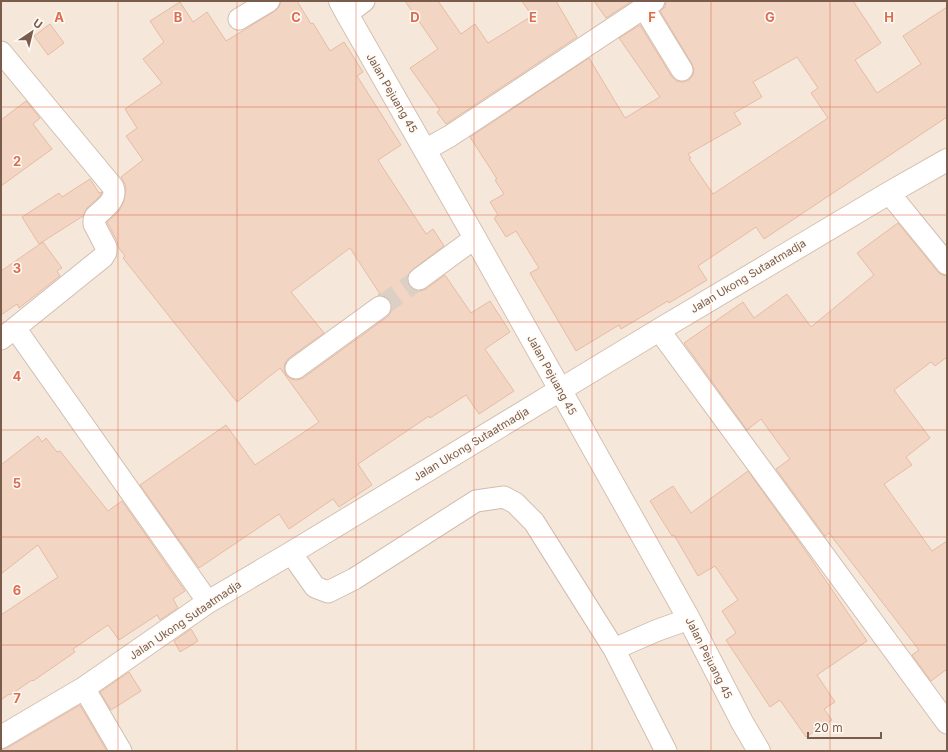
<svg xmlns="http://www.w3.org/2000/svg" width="948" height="752" font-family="Inter,sans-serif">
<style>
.residential{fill:#f5e8da}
.building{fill:#f3d5c3;stroke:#e6bba3;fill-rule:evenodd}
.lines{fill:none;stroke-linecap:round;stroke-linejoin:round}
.street-tunnel{stroke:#dcd0c4;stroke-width:21;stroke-dasharray:21 10;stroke-linecap:butt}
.street-casing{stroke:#d1beb0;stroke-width:23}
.secondary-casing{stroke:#d6c0b0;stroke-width:24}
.street{stroke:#fff;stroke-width:21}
.secondary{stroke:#fff;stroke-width:22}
.grid{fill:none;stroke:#dc6d51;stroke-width:1;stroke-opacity:0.55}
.labels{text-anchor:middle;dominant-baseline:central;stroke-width:3;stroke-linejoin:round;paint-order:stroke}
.street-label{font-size:11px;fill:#7a5c4d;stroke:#fffaf3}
.grid-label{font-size:13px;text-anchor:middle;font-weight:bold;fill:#dc6d51;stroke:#fffaf3;stroke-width:3;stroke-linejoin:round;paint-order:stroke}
</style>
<rect width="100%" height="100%" fill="#fdf6ec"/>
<!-- residential -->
<path class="residential" d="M1,1h946v750h-946z"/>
<!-- building -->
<path class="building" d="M281,1h16l14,23 2,-1 17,28 14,-9 19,30 -6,4 44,69 -23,15 48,74 7,-5 11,17 -32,24 -4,5 -1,6 2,5 5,4 7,1 5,-2 19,-14 26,38 19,-12 20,31 -25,17 29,42 -35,23 -13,-19 -36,23 -1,-2 -71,48 14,21 -33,22 -6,-8 -44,30 -10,-15 -80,54 -59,-83 86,-60 29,40 64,-43 -39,-54 -43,34 -114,-144 2,-2 -7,-9 -1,-6 -10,-19 12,-11 5,-10 2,-12 -1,-5 -4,-7 22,-17 -17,-24 11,-8 -12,-19 37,-26 -19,-24 21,-17 -14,-21 30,-19 13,20 14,-10 19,29 49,-30 4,-4zM350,248l30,46 -2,1 7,1 5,4 2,6 -1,6 -4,5 -84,61 -6,2 -6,-1 -5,-4 -2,-5 1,-7 4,-5 35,-25 -33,-41z
M405,1h33l23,33 14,-10 13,19 44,-27 -10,-15h34l21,36 -131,87 -9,-12 3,-2 -30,-42 28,-19z
M594,1h38l-26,17z
M666,1h187l28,42 -26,17 22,33 44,-29 -18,-28 44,-29v110l-183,122 -8,-12 -58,39 9,14 -38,23 -1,-2 -47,28 -2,-4 -43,26 -46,-78 9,-5 -23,-37 -10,6 -12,-19 4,-3 -8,-13 14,-8 -9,-14 2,-1 -27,-42 119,-79 36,60 35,-21 -41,-59 21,-13 32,52 5,4 5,1 7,-2 4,-5 1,-6 -2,-5 -32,-53 5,-4zM797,57l21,31 -7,5 17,25 -115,76 -24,-35 2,-1 -3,-4 53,-30 -7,-11 28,-16 -9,-15z
M50,24l14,19 -16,12 -14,-19z
M26,101l14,17 -7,6 19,25 -51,37v-66z
M90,179l9,14 3,-1 -2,4 -13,12 -4,8 -44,28 -17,-27 37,-24 3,4z
M898,223l40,49 4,3 5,1v81l-12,9 -4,-4 -37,28 36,48 -24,19 6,8 -28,19 48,67 15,-10v128l-16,12 -19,-26 7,-5 -90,-117 -4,3 -49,-67 14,-10 -29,-40 -14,11 -63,-87 59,-41 11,16 33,-24 24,33 63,-52 -17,-22z
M43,242l19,26 -5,3 3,5 -41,32 -2,-4 -16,11v-44z
M38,436l4,6 4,-4 11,14 3,-1 48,60 14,-10 63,90 -12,8 5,9 -18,12 -3,-5 -38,25 -11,-15 -35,24 2,3 -42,29 -1,-1 -22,15 -1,-1 -8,6v-85l57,-38 -20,-32 -37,29v-109z
M748,471l57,79 62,91 -50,34 18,27 -11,7 8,11 -26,17 -26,-37 -10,7 -44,-67 10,-7 -14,-22 16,-11 -23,-34 -17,10 -24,-41 -2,1 -22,-35 23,-15 18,27z
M191,629l7,12 -18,11 -6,-11z
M129,672l12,19 -30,19 -11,-18z
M80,705l27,46h-106v-2l6,-1z"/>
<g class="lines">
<!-- street-tunnel -->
<path class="street-tunnel" d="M380,307l39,-28"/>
<!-- street casing -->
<g class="street-casing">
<path id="street" d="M644,8l38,62
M347,14l17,-13
M239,19l30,-18
M1,52l112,135c5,13 -10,22 -18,30l-1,3v4l12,23v5l-3,5 -88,71
M425,150l25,-14 204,-135
M889,193l58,71
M419,279l56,-41
M659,330l288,393
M1,339l14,-11 193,274
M296,368l84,-61
M291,553l24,34 13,5 26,-13 122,-78 28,-4 11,6 19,19 80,127 52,102
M614,649l44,-19 31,-11
M84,688l37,63"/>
</g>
<!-- secondary casing -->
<g class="secondary-casing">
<path id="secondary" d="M340,1l7,13 128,224 214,381 53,103 17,29
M1,737l83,-49 124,-86 83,-49 269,-163 99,-60 230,-137 58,-33"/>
</g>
<!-- street -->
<use href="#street" class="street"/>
<!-- secondary -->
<use href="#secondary" class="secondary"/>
</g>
<!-- grid -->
<path class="grid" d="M118,1v750M237,1v750M356,1v750M474,1v750M592,1v750M711,1v750M830,1v750M1,107h946M1,215h946M1,322h946M1,430h946M1,537h946M1,645h946"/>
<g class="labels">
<!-- street labels -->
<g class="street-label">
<text transform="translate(392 93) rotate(60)">Jalan Pejuang 45</text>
<text transform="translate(748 276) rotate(-31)">Jalan Ukong Sutaatmadja</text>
<text transform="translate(552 375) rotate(61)">Jalan Pejuang 45</text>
<text transform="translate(471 444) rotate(-31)">Jalan Ukong Sutaatmadja</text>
<text transform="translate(185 620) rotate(-34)">Jalan Ukong Sutaatmadja</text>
<text transform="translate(709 658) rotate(63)">Jalan Pejuang 45</text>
</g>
</g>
<g class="grid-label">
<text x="59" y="22">A</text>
<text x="178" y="22">B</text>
<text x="296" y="22">C</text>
<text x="415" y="22">D</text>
<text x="533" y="22">E</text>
<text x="652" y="22">F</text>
<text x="770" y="22">G</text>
<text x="889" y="22">H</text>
<text x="17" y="166">2</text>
<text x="17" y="273">3</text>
<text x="17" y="381">4</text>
<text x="17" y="488">5</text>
<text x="17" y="595">6</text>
<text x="17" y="703">7</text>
</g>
<!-- border -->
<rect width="948" height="752" fill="none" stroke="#7a5c4d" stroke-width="4"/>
<!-- north arrow -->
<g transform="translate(32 32) rotate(35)" stroke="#fffaf3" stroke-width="3" paint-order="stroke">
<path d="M0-3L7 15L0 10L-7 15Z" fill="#7a5c4d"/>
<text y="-6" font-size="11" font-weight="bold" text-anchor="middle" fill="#7a5c4d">U</text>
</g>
<!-- scale -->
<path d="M808 732v6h73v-6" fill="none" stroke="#7a5c4d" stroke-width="2"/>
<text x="814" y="732" font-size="12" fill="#7a5c4d" stroke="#fffaf3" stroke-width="3" paint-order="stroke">20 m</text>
</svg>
